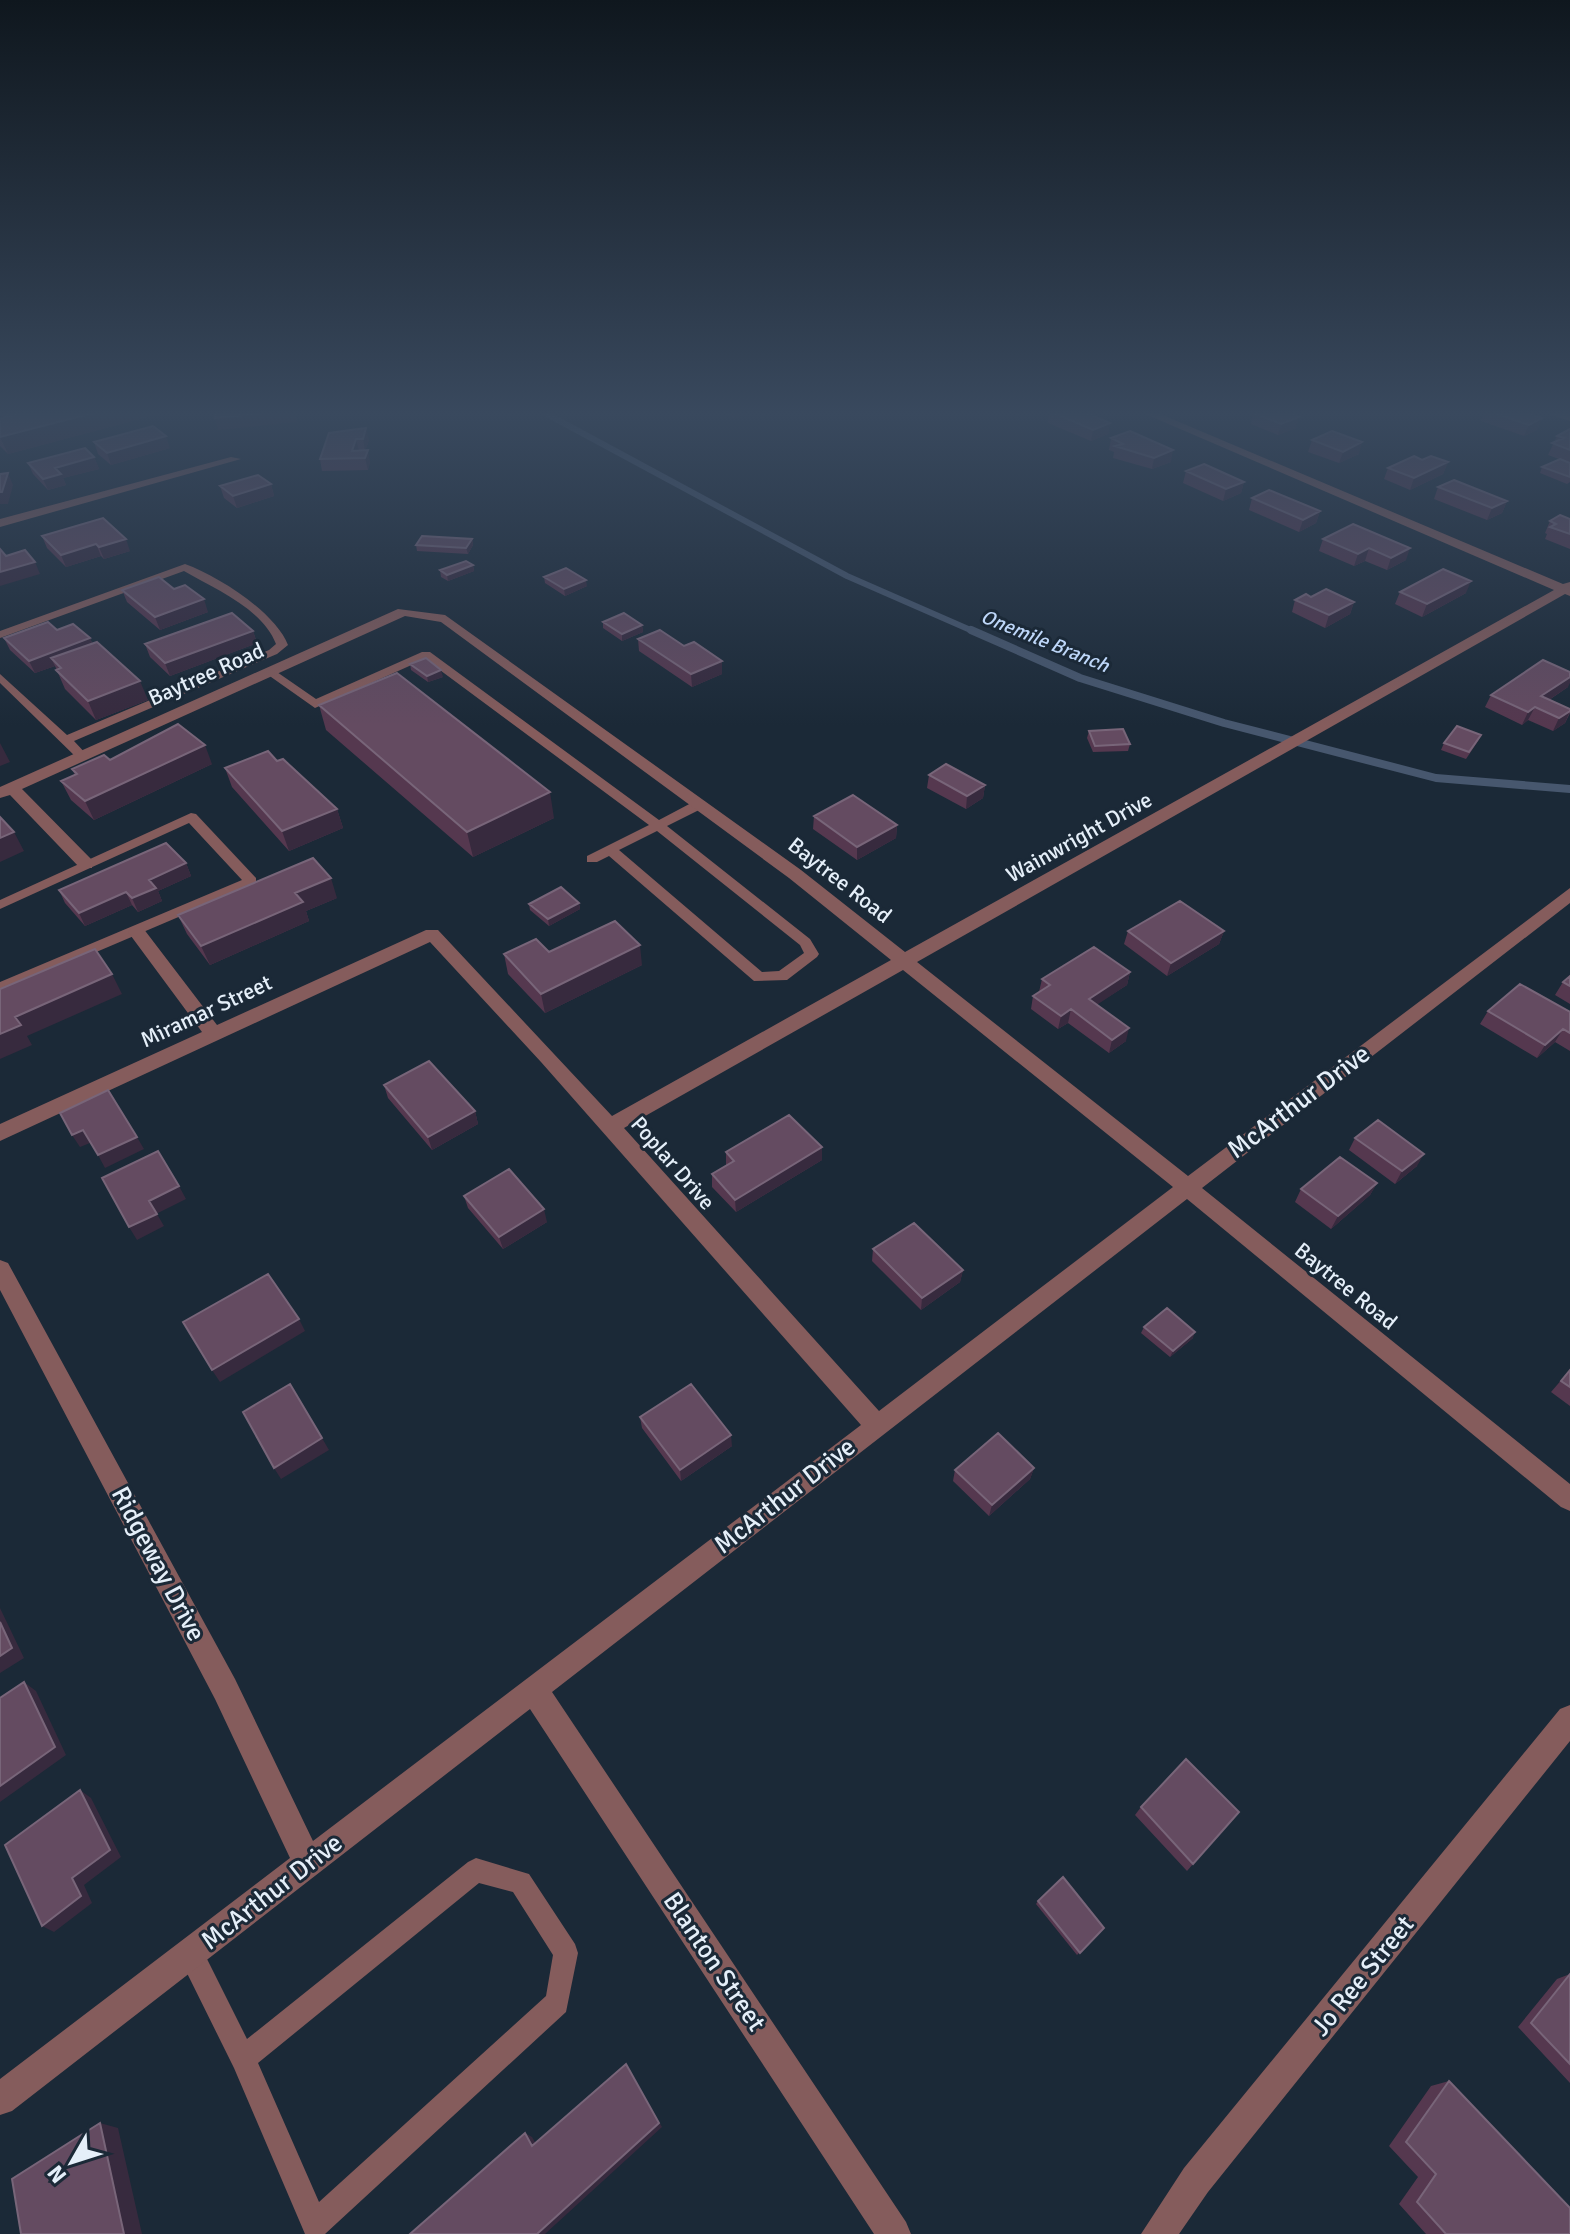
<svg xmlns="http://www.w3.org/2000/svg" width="1570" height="2234" font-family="Signika,sans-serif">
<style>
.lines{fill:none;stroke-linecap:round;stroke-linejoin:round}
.stream-far1{stroke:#47576e;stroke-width:6}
.stream{stroke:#47576e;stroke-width:8}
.lane{fill:#855c5c;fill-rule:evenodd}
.street{fill:#855c5c;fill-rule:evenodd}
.wall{fill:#55384f}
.shaded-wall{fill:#372a3e}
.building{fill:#644b61;stroke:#786579;stroke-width:2}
.labels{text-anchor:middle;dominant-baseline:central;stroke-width:6;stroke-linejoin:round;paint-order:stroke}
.far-water-label{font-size:20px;font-style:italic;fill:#bed7f9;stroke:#1b2937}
.street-label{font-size:22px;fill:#e5eff9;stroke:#1b2937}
.near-street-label{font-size:26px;fill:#e5eff9;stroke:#1b2937}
</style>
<rect width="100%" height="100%" fill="#1b2937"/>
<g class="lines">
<!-- stream-far1 -->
<path class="stream-far1" d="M545,413l302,163 128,56"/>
<!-- stream -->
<path class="stream" d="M971,630l109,48 144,45 212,55 134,11"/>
<!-- lane -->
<path class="lane" d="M185,564c33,12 90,48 103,81l-11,9 -203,87 14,15 -2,3h-8l-78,-76v-9l67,61 202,-85 7,-6c-13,-35 -61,-55 -92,-73l-184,67v-7z
M422,652h8l229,168 36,-19h10v6l-38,19 143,113 9,15 -2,3 -30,23 -33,1 -145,-125 -12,6h-10v-6l62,-31 -224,-166 -110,49 -51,-36 10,-2 42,29zM657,831l143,114 4,8 -25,18 -17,1 -143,-122z
M191,813l5,1 60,64v6l-256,109v-11l242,-102 -53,-57 -189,86v-9z
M476,1858l53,16 46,70 3,9 -12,59 -241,222h-20l-71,-166 -52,-105 -3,-9 3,-9 9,-3 9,3 47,94 221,-177zM479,1883l34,9 40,63 -7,41 -227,206 -61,-139z"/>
<!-- street -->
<path class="street" d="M0,413h47l-20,7 -27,-4z
M1143,413h15l405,171 7,-2v14l-5,-2 -648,368 271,214 382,-288v15l-368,285 368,296v27l-9,-4 -374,-308 -635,493 354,530 5,12h-37l-344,-525 -518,402 -12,4v-36l290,-221 -75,-159 -215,-409v-30l8,3 227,416 78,162 548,-416 -320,-363 -111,-120 -430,199v-17l202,-92 -71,-96 -3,-4 3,-4h12l74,97 209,-95h12l174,186 279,-156 -102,-82 -348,-256 -36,-6 -383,173 70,71v8h-12l-70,-73 -10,3v-11l398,-178 47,6 356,255 104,82 649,-362zM903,970l270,217 -294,224 -255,-283z
M1551,413l19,1v7l-18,-6z
M231,457l10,2 -241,68v-8z
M1570,1705v36l-362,451 -29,42h-38l43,-66 376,-459z"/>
</g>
<!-- wall -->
<path class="wall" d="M21,413h141l-154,41 -8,-8v-27z
M724,413h24l-14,5z
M1049,413h38l23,10 -2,11 -17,7 -43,-18z
M1253,413l43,15 -18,7 -27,-11z
M1484,413h42l16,5 -5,12 -13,6 -43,-15z
M1570,429v53l-3,2 -27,-11 2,-6 17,-8 -11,-4 9,-19z
M329,433l40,7 -4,11 5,11 -2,8 -46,1 -2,-12z
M1111,438l60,24 -19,7 -39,-11 1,-6 -5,-2z
M1312,440l47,14 -20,9 -31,-11z
M94,442l76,6 -59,17 -13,-11z
M94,457l5,12 -36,9 3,7 -18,5 -15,-16 -5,-11z
M1422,460l26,2 -5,12 -33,16 -26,-11 4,-11z
M1186,471l58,11 -3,11 -18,8 -40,-18z
M271,484l3,12 -37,12 -13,-10 -4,-12z
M1438,487l69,14 -5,12 -15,7 -53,-21z
M1252,498l68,13 -4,12 -17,9 -50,-22z
M1570,519v30l-25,-10 2,-5 -2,-1 5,-12z
M1353,524l53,36 -19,10 -22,-9 -11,5 -35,-15 4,-12z
M42,536l88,15 -26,8 -3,-3 -35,11 -19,-19z
M472,539l1,6 -5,9 -51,-3 -1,-6z
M473,565l1,6 -26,10 -7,-4 -1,-7z
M544,577l43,9 -22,10 -20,-13z
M174,589l34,23 -48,18 -33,-28 -5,-12z
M1400,592l66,1 -44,24 -27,-13z
M1295,600l59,2 -4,12 -25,14 -33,-16z
M603,622l39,3 1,7 -21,9 -19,-13z
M57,630l33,8 2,5 56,57 -52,20 -31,-31 -10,-23 -20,7 -25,-23 -6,-12z
M253,631l4,12 -87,33 -20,-19 -5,-13z
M638,639l84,35 -30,13 -53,-36z
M410,664l33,13 -15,5 -17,-12z
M1568,687l-19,13 21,9v4l-5,10 -12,8 -25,-11 -6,5 -37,-18 6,-12z
M319,705l235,113 -81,39 -147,-127z
M1089,731l41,13 -2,7 -35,1 -6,-14z
M1481,735l-3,6 -12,18 -25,-9 3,-7z
M110,760l102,4 -118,56 -23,-20 -10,-19 14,-6 -3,-6z
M277,761l60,48 6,19 -54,23 -57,-64 -7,-19z
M929,775l56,10 -2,13 -17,11 -39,-21z
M814,816l83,9 -1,13 -39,22 -44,-31z
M186,863l5,13 -33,15 4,10 -24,11 -6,-7 -47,21 -20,-23 -6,-13z
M337,898l-31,13 3,10 -99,44 -23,-31 -9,-19z
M579,903l1,6 -31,17 -19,-16 -1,-6z
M1128,931h96l-5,13 -52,32 -43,-32z
M549,952l93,13 -97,48 -37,-39 -4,-20z
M1130,972l-3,13 -30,19 29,37 -17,12 -41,-30 -10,6 -27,-20 2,-13 6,-4 3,-13z
M1570,976v28l-15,-9 8,-13z
M1488,1011l82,1v39l-15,-9 -18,16 -57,-34z
M384,1085l91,26 3,13 -46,26 -44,-52z
M1355,1138l62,28 -22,18 -46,-34z
M726,1152l96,8 -86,52 -24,-25v-13l14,-9z
M1377,1183l-7,12 -39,34 -36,-27 6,-13z
M464,1196l83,26 -44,27 -35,-41z
M873,1249l90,21 -3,12 -39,28 -49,-49z
M1144,1327l49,11 -23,19 -29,-24z
M1570,1370v36l-19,-14z
M640,1417l92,29 -51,35 -39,-53z
M1034,1468l-4,11 -41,37 -36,-35 2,-11z
M1141,1807l52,57 -6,7 -52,-56z
M1038,1901l66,27 -27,27 -41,-51z
M1570,1974v109l-52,-56 39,-48z
M1449,2081l121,153h-144l-27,-30 19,-27 -29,-31 42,-60z"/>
<!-- shaded-wall -->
<path class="shaded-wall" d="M93,413h69l-154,41 -8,-17z
M267,413h29l1,9 -79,8 -3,-12z
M734,413h14l-14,5z
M1299,417l-3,11 -18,7 3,-11z
M1542,418l-5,12 -13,6 5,-11z
M1110,423l-2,11 -17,7 2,-11z
M366,428l3,12 -4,11 -2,-12z
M166,436l4,12 -59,17 -4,-12z
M356,439l3,12h-7z
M1362,442l-3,12 -20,9 4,-11z
M368,450l2,12 -2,8 -3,-12z
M1173,450l-2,12 -19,7 2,-11z
M94,457l5,12 -36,9 3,7 -18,5 -5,-11 12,-11z
M1448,462l-5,12 -33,16 4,-12z
M8,473l5,12 -5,19h-8v-12z
M1244,482l-3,11 -18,8 3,-12z
M271,484l3,12 -37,12 -4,-12z
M1507,501l-5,12 -15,7 5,-12z
M1320,511l-4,12 -17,9 4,-12z
M126,539l4,12 -26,8 -5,-12z
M472,539l1,6 -5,9 -2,-6z
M96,544l5,12 -35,11 -5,-12z
M1369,548l-4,13 -11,5 4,-12z
M1410,548l-4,12 -19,10 4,-12z
M35,562l5,12 -40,12v-14z
M473,565l1,6 -26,10 -1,-6z
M586,580l1,6 -22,10 -1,-7z
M1471,581l-5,12 -44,24 5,-13z
M204,599l4,13 -48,18 -5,-13z
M1354,602l-4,12 -25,14 4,-13z
M642,625l1,7 -21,9v-7z
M253,631l4,12 -87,33 -5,-13z
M90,638l5,12 -44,8 4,8 -20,7 -6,-12z
M722,661v13l-30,13 -1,-13z
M441,670l2,7 -15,5 -1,-6z
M1570,677v6l-2,4 -33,22 6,-13z
M140,681l8,19 -52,20 -8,-19z
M1535,707l-7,13 -6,5 6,-13z
M1570,711l-5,12 -12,8 6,-13z
M0,743l10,19 -10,4z
M205,745l7,19 -118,56 -9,-19z
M985,785l-2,13 -17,11 1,-13z
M550,792l4,26 -81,39 -6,-25z
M337,809l6,19 -54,23 -7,-20z
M897,825l-1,13 -39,22v-13z
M14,832l10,19 -24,11v-24z
M186,863l5,13 -33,15 4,10 -24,11 -6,-14 17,-18z
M331,878l6,20 -31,13 3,10 -99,44 -9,-19 94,-53z
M126,892l6,13 -47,21 -6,-13z
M579,903l1,6 -31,17 -1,-7z
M1224,931l-5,13 -52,32 4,-13z
M640,945l2,20 -97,48 -4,-19z
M1130,972l-3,13 -41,27 3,-13z
M112,974l10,20 -95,42 5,9 -32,14v-25l15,-17z
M1071,1009l-3,14 -10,6 3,-13z
M1129,1028l-3,13 -17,12 3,-13z
M1563,1029l-8,13 -18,16 8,-13z
M475,1111l3,13 -46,26 -4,-13z
M83,1130l7,13 -10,4 -8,-12z
M137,1137l7,12 -39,19 -7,-13z
M822,1147v13l-86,52 -1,-12z
M1424,1154l-7,12 -22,18 7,-13z
M1377,1183l-7,12 -39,34 7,-13z
M179,1186l7,13 -30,15 -7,-13z
M544,1209l3,13 -44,27 -4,-12z
M157,1214l7,12 -27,14 -8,-13z
M963,1270l-3,12 -39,28 1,-12z
M299,1319l6,12 -85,51 -8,-12z
M1195,1332l-2,6 -23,19 3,-6z
M731,1435l1,11 -51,35 -1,-11z
M322,1438l7,12 -48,29 -7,-11z
M1034,1468l-4,11 -41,37 3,-11z
M0,1608l24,50 -24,15z
M24,1682l12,9 30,64 -66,47v-16z
M80,1790l11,8 30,59 -37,28 8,18 -38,29 -12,-6 30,-48z
M626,2064l36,63 -117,107h-8z
M100,2123l18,5 24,106h-18z
M525,2133l7,4 7,12 -7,-3z"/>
<!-- building -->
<path class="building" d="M21,413h72l-93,24v-18z
M215,413h52l-52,5z
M1054,413h33l23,10 -17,7z
M1254,413h37l8,4 -18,7z
M1494,413h32l16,5 -13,7z
M153,426l13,10 -59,17 -13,-11z
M366,428l-3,11h-7l-4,12 16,-1 -3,8 -45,1 9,-26z
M1570,429v21l-18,-7 12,-5 -7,-2z
M1130,431l43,19 -19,8 -39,-12 8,-2 -12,-6z
M1332,431l30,11 -19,10 -31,-12z
M85,448l9,9 -39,11 6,6 -18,5 -15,-16z
M1414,456l8,4 9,-4 17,6 -34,16 -26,-10z
M1560,459l10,4v14l-28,-10z
M1204,464l40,18 -18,7 -40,-18z
M8,473l-6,19h-2v-18z
M258,475l13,9 -38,12 -13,-10z
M1454,480l53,21 -15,7 -54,-21z
M1269,490l51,21 -17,9 -51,-22z
M1560,515l10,4v15l-20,-7 6,-3 -6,-3z
M103,518l23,21 -27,8 -3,-3 -35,11 -19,-19z
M1353,524l57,24 -19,10 -22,-10 -11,6 -35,-15z
M422,536l50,3 -6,9 -50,-3z
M0,549l6,7 19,-6 10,12 -35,10z
M466,561l7,4 -26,10 -7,-5z
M566,568l20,12 -22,9 -20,-12z
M1443,569l28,12 -44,23 -27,-12z
M159,577l15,12 11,-4 19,14 -49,18 -33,-27z
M1326,589l28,13 -25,13 -34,-15 11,-6 5,3z
M232,613l21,18 -88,32 -20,-19z
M624,613l18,12 -20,9 -19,-12z
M48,622l9,8 16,-6 17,14 -61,23 -25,-23z
M660,630l24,16 10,-4 28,19 -31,13 -53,-35z
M97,642l43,39 -52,20 -32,-31 5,-2 -10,-10z
M426,658l15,12 -14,6 -17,-12z
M1543,660l27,12v5l-29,19 29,13v2l-11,7 -24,-11 -7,5 -37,-17z
M397,673l153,119 -83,40 -148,-127z
M178,724l27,21 -120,56 -24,-20 16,-7 -5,-5 32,-14 6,5z
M1457,726l24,9 -12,17 -25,-9z
M1123,729l7,15 -35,2 -6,-15z
M268,751l9,10 6,-2 54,50 -55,22 -57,-63z
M946,764l39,21 -18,11 -38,-21z
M853,795l44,30 -40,22 -43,-31z
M0,817l14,15 -14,6z
M166,843l20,20 -37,17 7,8 -24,10 -6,-6 -47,21 -20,-23z
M313,858l18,20 -36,15 8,9 -102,44 -23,-31z
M561,887l18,16 -31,16 -19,-15z
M1180,901l44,30 -53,32 -43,-32z
M615,921l25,24 -99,49 -37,-40 32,-15 13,13z
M1094,947l36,25 -41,27 40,29 -17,12 -41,-31 -10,7 -28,-20 17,-11 -8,-6z
M95,949l17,25 -97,43 6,8 -21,9v-45z
M1570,976v10l-7,-4z
M1520,984l50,28v21l-7,-4 -18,16 -57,-34z
M429,1061l46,50 -47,26 -44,-52z
M108,1090l29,47 -39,18 -15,-25 -11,5 -12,-22z
M789,1115l33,32 -87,53 -23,-26 22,-13 -8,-9z
M1378,1120l46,34 -22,17 -47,-33z
M158,1151l21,35 -30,15 8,13 -28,13 -27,-49z
M1340,1157l37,26 -39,33 -37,-27z
M509,1169l35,40 -45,28 -35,-41z
M914,1223l49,47 -41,28 -49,-49z
M268,1274l31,45 -87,51 -29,-48z
M1167,1308l28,24 -22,19 -29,-24z
M1570,1370v17l-9,-6z
M290,1384l32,54 -48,30 -31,-56z
M691,1384l40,51 -51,35 -40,-53z
M998,1433l36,35 -42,37 -37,-35z
M0,1622l12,26 -12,8z
M24,1682l31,65 -55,39v-88z
M1186,1759l53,53 -46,52 -52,-57z
M80,1790l30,60 -38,28 9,18 -39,30 -37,-81z
M1063,1877l41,51 -24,25 -42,-52z
M1570,1974v90l-39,-41z
M626,2064l33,59 -122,111h-127l115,-101 7,13z
M1449,2081l121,127v26h-124l-29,-32 19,-28 -30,-32z
M100,2123l24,111h-103l-9,-55z"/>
<!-- sky -->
<linearGradient id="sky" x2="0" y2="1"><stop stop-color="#0f171e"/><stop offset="0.57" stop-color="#39495e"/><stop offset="1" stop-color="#39495e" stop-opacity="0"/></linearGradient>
<rect width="1570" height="726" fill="url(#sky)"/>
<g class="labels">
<!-- far-water labels -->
<g class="far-water-label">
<text transform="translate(1045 641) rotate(22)">Onemile Branch</text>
</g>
<!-- street labels -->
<g class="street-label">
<text transform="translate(206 674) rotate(-24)">Baytree Road</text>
<text transform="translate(1079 837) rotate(-29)">Wainwright Drive</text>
<text transform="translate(840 880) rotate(38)">Baytree Road</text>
<text transform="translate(206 1011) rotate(-25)">Miramar Street</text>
<text transform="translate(673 1163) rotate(49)">Poplar Drive</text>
<text transform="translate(1346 1286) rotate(39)">Baytree Road</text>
</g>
<!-- near-street labels -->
<g class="near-street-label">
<text transform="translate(1299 1102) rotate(-37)">McArthur Drive</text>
<text transform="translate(785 1496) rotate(-38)">McArthur Drive</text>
<text transform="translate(158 1564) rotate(62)">Ridgeway Drive</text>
<text transform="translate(272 1892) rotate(-38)">McArthur Drive</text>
<text transform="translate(714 1962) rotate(56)">Blanton Street</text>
<text transform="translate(1363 1976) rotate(-51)">Jo Ree Street</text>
</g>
</g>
<!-- north arrow -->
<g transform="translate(72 2162) rotate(231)" stroke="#1b2937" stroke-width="6" paint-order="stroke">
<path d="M0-6L14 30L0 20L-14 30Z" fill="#e5eff9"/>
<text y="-12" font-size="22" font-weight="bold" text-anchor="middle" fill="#e5eff9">N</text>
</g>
</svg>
